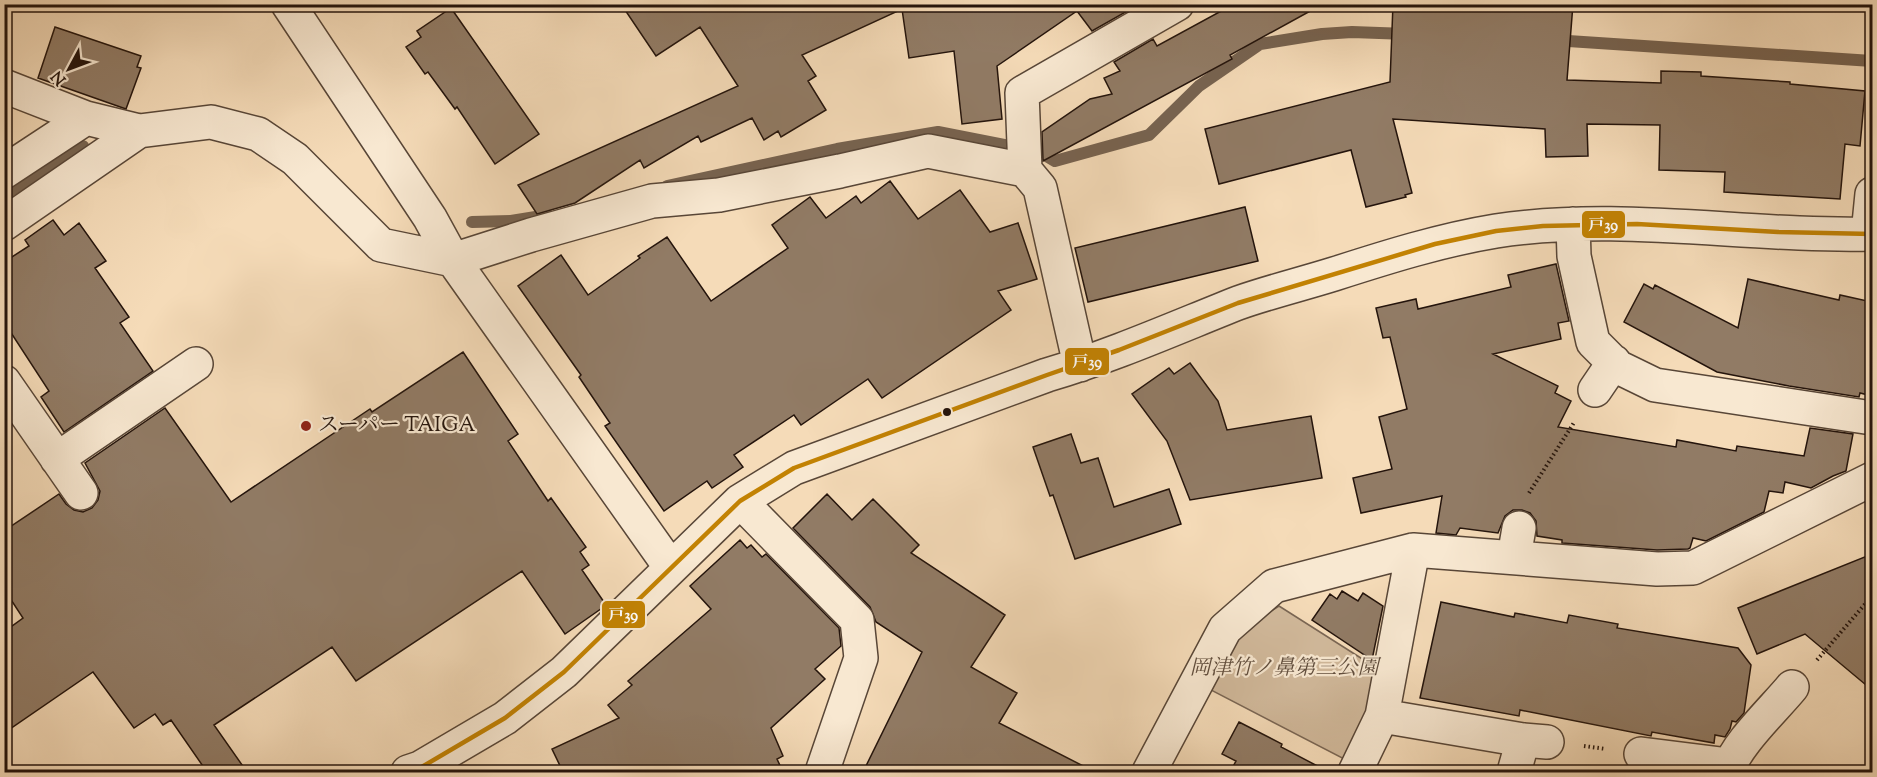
<svg xmlns="http://www.w3.org/2000/svg" width="1877" height="777" font-family="'Sorts Mill Goudy','Noto Serif JP',serif">
<style>
.green{fill:#d1b99b;stroke:#7a6654;stroke-width:1.5}
.lines{fill:none;stroke-linecap:round;stroke-linejoin:round}
.stream{stroke:#776350;stroke-width:12}
.building{fill:#917b65;stroke:#24140c;stroke-width:1.5}
.minor-casing{stroke:#584637;stroke-width:36}
.path{stroke:#24140c;stroke-width:4;stroke-dasharray:1.5 3;stroke-linecap:butt}
.minor{stroke:#f8e8d1;stroke-width:33}
.bus-1-casing{stroke:#f8e8d1;stroke-width:9}
.bus-1{stroke:#c28203;stroke-width:4.5}
.bus-dot{fill:#24140c;stroke:#f8e8d1;stroke-width:2}
.poi-dot{fill:#8f2418;stroke:#f8e8d1;stroke-width:2}
.labels{text-anchor:middle;dominant-baseline:central;stroke-width:4.5;stroke-linejoin:round;paint-order:stroke}
.poi-label{font-size:21px;fill:#24140c;stroke:#f8e8d1;text-anchor:start}
.park-label{font-size:21px;font-style:italic;fill:#614e3e;stroke:#f8e8d1}
.line-badge{stroke:#f8e8d1;stroke-width:2}
.badge-label{font-size:16px;text-anchor:middle;font-weight:bold;fill:#fff}
</style>
<rect width="100%" height="100%" fill="#f5dbb8"/>
<filter id="stains"><feTurbulence type="fractalNoise" baseFrequency=".00333" numOctaves="4"/><feColorMatrix values="0 0 0 0 .2 0 0 0 0 .09 0 0 0 0 .02 0 0 0 .5 -.17"/></filter>
<radialGradient id="worn" r=".72"><stop offset=".6" stop-color="#630" stop-opacity="0"/><stop offset="1" stop-color="#630" stop-opacity=".3"/></radialGradient>
<!-- green -->
<path class="green" d="M1279,606l96,61 -5,44 -22,50 -139,-72 22,-52z"/>
<g class="lines">
<!-- stream -->
<path class="stream" d="M1553,40l319,21
M667,186l170,-37 101,-17 102,20 15,9 94,-26 50,-49 61,-42 62,-10 30,-2 55,2
M4,195l79,-49
M472,222l39,-1 37,-6"/>
</g>
<!-- building -->
<path class="building" d="M621,4h508l2,5 -39,22 -15,-20 -80,55 5,53 -40,5 -8,-73 -45,7 -7,-49 -100,46 14,21 -8,5 18,29 -45,27 -3,-6 -14,9 -12,-22 -51,24 -3,-6 -54,32 -4,-8 -65,43 -38,11 -19,-29 220,-99 -38,-59 -44,29z
M1234,4h89l-93,51 2,4 -189,102 -1,-29 48,-33 22,-5 -8,-16 16,-7 -6,-9 39,-23 4,7z
M1393,4h180l-6,76 94,3v-12l40,1v4l89,6v2l75,7 -5,55 -15,-2 -5,55 -116,-7 1,-20 -66,-2 1,-45 -73,-1 1,32 -42,1 -1,-28 -152,-10 19,74 -7,2 1,2 -40,10 -15,-57 -132,34 -14,-55 185,-47z
M451,8l88,126 -44,30 -38,-57 -2,2 -27,-37 -3,2 -19,-27 15,-10 -4,-6z
M55,27l86,29 -4,11 4,1 -15,41 -88,-31z
M890,181l28,38 42,-29 30,42 28,-9 19,56 -39,12 13,19 -129,88 -14,-19 -67,46 -7,-10 -60,40 9,12 -31,21 -5,-7 -43,30 -59,-85 5,-3 -31,-46 2,-2 -63,-89 43,-31 27,40 52,-37 -2,-2 29,-19 44,64 77,-53 -16,-23 38,-28 16,21 30,-22 5,7z
M1245,207l13,54 -170,41 -13,-54z
M53,220l11,15 15,-12 27,38 -11,7 34,49 -9,6 33,48 -89,61 -23,-35 8,-6 -45,-69v-60l25,-16 -4,-6z
M1556,264l13,57 -11,2 3,16 -68,15 65,32 -3,7 16,8 -13,26 118,20 1,-7 59,11 1,-5 67,10 6,-28 43,6 -7,37 -13,5 -22,12 -26,-6 -2,11 -14,-2 -5,21 -58,29 -13,-3 -3,10 -2,1 -31,1 -95,-7v-3l-25,-4 -1,-15 -6,-8 -8,-3h-9l-8,6 -7,17 -38,-5 -4,7 -20,-2 6,-37 -81,17 -8,-35 39,-9 -13,-52 28,-8 -17,-72 -7,1 -7,-30 40,-9 2,10 93,-22 -3,-12z
M1748,279l91,21 1,-5 32,7v94l-12,-3 -1,4 -70,-11 -72,-14 -93,-50 20,-38 9,5 2,-4 83,43z
M463,352l55,82 -10,7 40,60 3,-3 35,49 -6,5 9,13 -7,5 24,35 -1,1 -40,28 -43,-63 -166,110 -24,-34 -118,78 33,47h-40l-36,-52 -8,5 -8,-11 -21,14 -41,-56 -89,61v-101l19,-14 -19,-29v-58l55,-37 7,10 8,6 9,2 9,-4 6,-8 2,-9 -15,-28 80,-55 66,94 139,-93 2,3z
M1190,363l28,38 9,29 84,-14 11,62 -132,22 -23,-59 -35,-47 37,-26 5,6z
M1071,434l10,29 17,-5 16,49 55,-18 12,35 -106,35 -22,-64 -3,1 -17,-49z
M827,494l25,26 21,-21 46,46 -8,8 94,62 -34,52 46,26 -18,30 96,49h-232l59,-120 -46,-30 -6,-15 -77,-79z
M740,540l7,8 4,-3 11,12 4,-3 73,74 2,18 -26,23 10,10 -54,49 12,28 -6,3 6,13h-220l-11,-23 67,-31 -11,-13 24,-20 -4,-4 83,-72 -21,-23z
M1872,554v136l-67,-56 -48,20 -19,-46z
M1342,591l16,10 5,-8 20,13 -11,54 -60,-40 18,-26 7,5z
M1441,602l73,15 1,-4 52,10 2,-8 49,9 -1,4 121,20 13,17 -7,48 -8,9 -4,-1 -2,8 -5,8 -10,-2 -1,8 -62,-11 -1,4 -131,-26 -1,6 -99,-18z
M1239,722l43,22 -1,3 48,25h-99l6,-11 -14,-7z"/>
<g class="lines">
<!-- minor casing -->
<g class="minor-casing">
<path id="minor" d="M288,4l142,214 23,42 218,308
M4,86l82,32 53,13 72,-9 47,12 37,25 86,86 72,15 78,-25 121,-34 67,-6 121,-24 88,-20 97,19 -3,-77 155,-89
M1025,170l15,18 40,177
M4,172l82,-54
M4,224l135,-93
M1573,224l1,32 19,86 25,25 37,18 217,33
M1868,234l4,-40
M4,382l77,111
M1595,390l19,-28
M57,459l139,-95
M740,501l117,119 4,38 -39,114
M1514,557l5,-29
M1382,716l141,24 24,2
M1641,754l88,11
M408,772l12,-4 85,-50 59,-46 176,-171 54,-33 253,-93c65,-19 128,-47 191,-72 31,-11 64,-19 96,-29 53,-17 107,-34 162,-43 125,-19 251,6 376,3
M1149,772l76,-143 49,-43 139,-36 244,19 36,-1 179,-89
M1355,772l27,-56 31,-166
M1514,772l9,-32
M1728,772c5,-25 47,-64 64,-85"/>
</g>
<!-- path -->
<path class="path" d="M1529,493l46,-72
M1817,660l49,-57 6,-3
M1584,746l22,3"/>
<!-- minor -->
<use href="#minor" class="minor"/>
<!-- bus-1 casing -->
<g class="bus-1-casing">
<path id="bus-1" d="M408,772l12,-4 85,-50 59,-46 176,-171 54,-33 253,-93 72,-25 119,-47 197,-59 61,-13 47,-5 94,-2 141,8 94,2"/>
</g>
<!-- bus-1 -->
<use href="#bus-1" class="bus-1"/>
</g>
<!-- markers -->
<circle class="bus-dot" cx="947" cy="412" r="5"/>
<circle class="poi-dot" cx="306" cy="426" r="6"/>
<g class="labels">
<!-- poi labels -->
<g class="poi-label">
<text x="318" y="426">スーパー TAIGA</text>
</g>
<!-- park labels -->
<g class="park-label">
<text x="1284" y="669">岡津竹ノ鼻第三公園</text>
</g>
</g>
<g class="line-badge">
<rect x="1581" y="210" width="45" height="29" rx="6" fill="#c28203"/>
<rect x="1064" y="347" width="46" height="29" rx="6" fill="#c28203"/>
<rect x="601" y="600" width="45" height="29" rx="6" fill="#c28203"/>
</g>
<g class="badge-label">
<text x="1603" y="230">戸39</text>
<text x="1087" y="367">戸39</text>
<text x="623" y="620">戸39</text>
</g>
<!-- margin -->
<rect width="1877" height="777" fill="none" stroke="#f5dbb8" stroke-width="24"/>
<rect x="6" y="6" width="1865" height="765" fill="none" stroke="#24140c" stroke-width="3"/>
<rect x="12" y="12" width="1853" height="753" fill="none" stroke="#24140c" stroke-width="1.5"/>
<!-- north arrow -->
<g transform="translate(69 69) rotate(229)" stroke="#f8e8d1" stroke-width="4.5" paint-order="stroke">
<path d="M0-4.5L10 22L0 15L-10 22Z" fill="#24140c"/>
<text y="-9" font-size="16" font-weight="bold" text-anchor="middle" fill="#24140c">N</text>
</g>
<rect width="100%" height="100%" filter="url(#stains)"/>
<rect width="100%" height="100%" fill="url(#worn)"/>
</svg>
